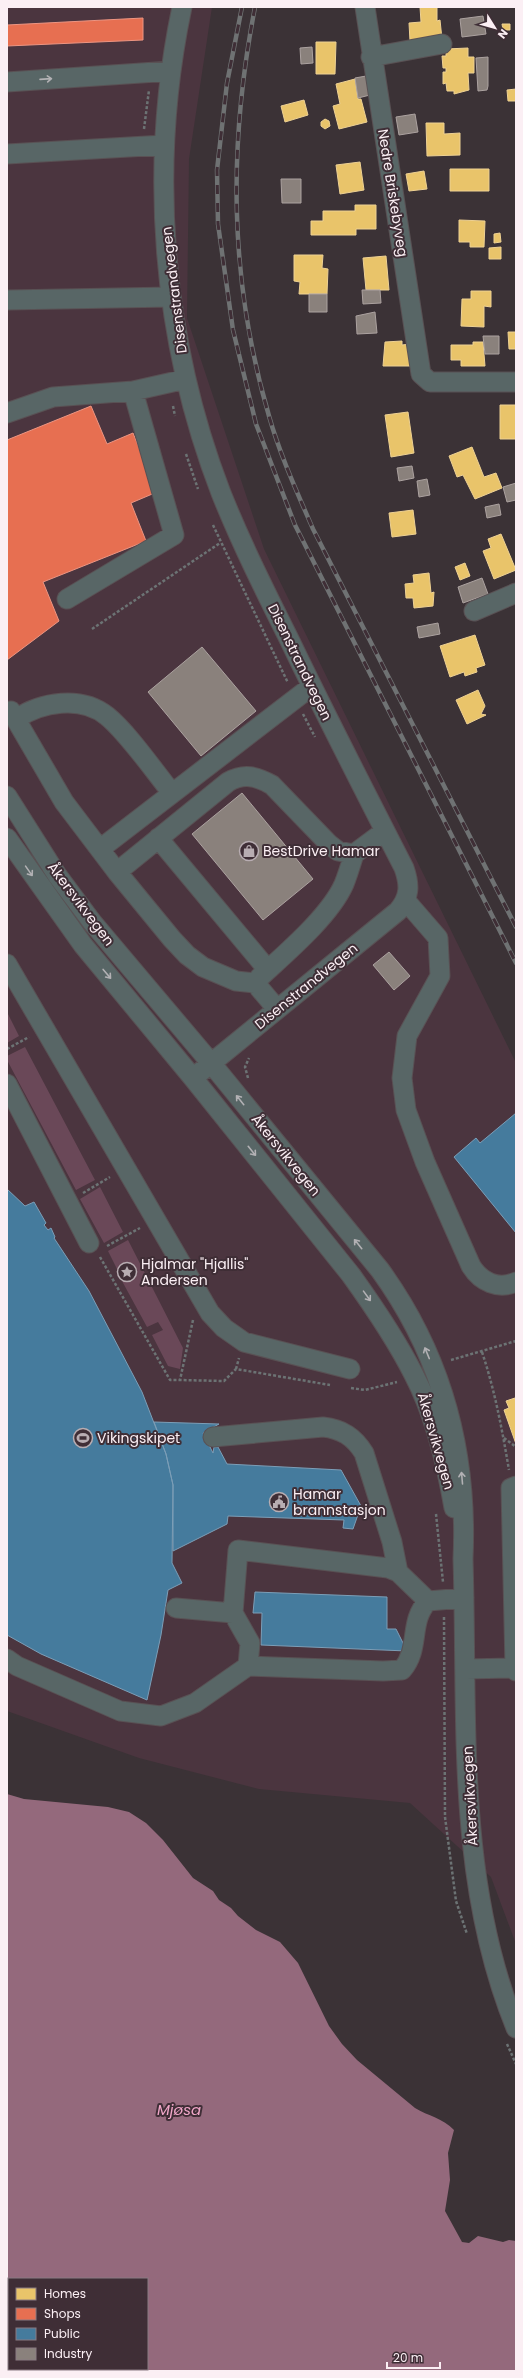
<svg xmlns="http://www.w3.org/2000/svg" width="523" height="2378" font-family="Poppins,sans-serif">
<style>
.built{fill:#4b353f}
.green{fill:#6a4858}
.water{fill:#94697c;fill-rule:evenodd}
.homes{fill:#e9c46a;stroke:#eed193}
.shops{fill:#e76f51;stroke:#ed9582}
.public{fill:#457b9d;stroke:#7c9eb7}
.industry{fill:#8a817c;stroke:#aca2a0}
.lines{fill:none;stroke-linecap:round;stroke-linejoin:round}
.minor-casing{stroke:#595154;stroke-width:21}
.path{stroke:#6c7374;stroke-width:2.5;stroke-dasharray:3 2;stroke-linecap:butt}
.minor{stroke:#586666;stroke-width:19}
.rail-casing{stroke:#6f7273;stroke-width:4.5}
.rail{stroke:#3f2e36;stroke-width:3;stroke-dasharray:9;stroke-linecap:butt}
.oneway{stroke:#b2b1b4}
.labels{text-anchor:middle;dominant-baseline:central;stroke-width:4;stroke-linejoin:round;paint-order:stroke}
.street-label{font-size:14px;fill:#fbeff4;stroke:#3f2e36}
.poi-label{font-size:14px;fill:#fbeff4;stroke:#3f2e36;text-anchor:start}
.water-label{font-size:15px;font-style:italic;fill:#f1a7c9;stroke:#3f2e36}
</style>
<rect width="100%" height="100%" fill="#3b3236"/>
<!-- built -->
<path class="built" d="M7,7h205l-23,152 -2,159 77,231 252,514v881l-25,-67 -81,-74 -151,-14 -120,-31 -132,-47z"/>
<!-- green -->
<path class="green" d="M7,1012l12,24 -12,7z
M25,1047l70,133 -19,10 -69,-130v-4z
M100,1187l23,45 -19,11 -24,-44z
M128,1240l55,108 -3,21 -12,-3 -16,-31 11,-5 -5,-8 -11,5 -25,-46 11,-7 -3,-8 -12,5 -10,-20z"/>
<!-- water -->
<path class="water" d="M7,1794l17,5 84,8 21,5 17,11 17,17 30,38 20,13 6,9 12,8 7,8 18,14 24,12 18,21 31,63 13,18 15,16 58,48c13,8 28,10 39,22l-6,23 2,27 -5,31 17,31 7,1 9,-7 25,6 6,-2 7,1v130h-509zM9,2279h138v90h-138z"/>
<!-- homes -->
<path class="homes" d="M420,7h17v14l3,-1 2,19 -32,2 -1,-18 12,-1z
M502,24h8v6h-7z
M316,42h20l-1,32h-19z
M468,48v9h6v16h-6l1,17 -15,4v-3h-7l-1,-8 -3,1v-12h3v-4h-3l-1,-12h4v-7z
M355,79l3,20h3l6,23 -28,7 -6,-23 7,-2 -4,-20z
M516,89v12h-8l-1,-11z
M304,100l4,15 -23,7 -4,-16z
M325,119l4,2 1,5 -5,3 -4,-3v-4z
M426,123h18v11l16,-1v22l-33,1z
M360,162l4,28 -24,4 -4,-29z
M450,169h39v22h-39z
M424,171l3,18 -18,2 -3,-17z
M355,205h21v24h-20v6h-45v-14h12v-10h32z
M459,220l26,1 -1,26h-14v-5h-11z
M500,233l1,9 -7,1v-9z
M501,247v12h-12v-11z
M294,255h29l-1,13 6,1 -1,25h-28l1,-12 -6,-1z
M386,256l3,34h-23l-3,-32z
M471,291h20v16l-7,-1v21l-23,-1 1,-27h9z
M508,332h8v17h-7z
M402,341v4l8,-1v22h-27l2,-24z
M473,342h10l2,24h-24v-6h-10v-15h22z
M500,405h16v34h-16z
M408,412l6,41 -23,4 -6,-42z
M472,447l12,30 12,-4 6,15 -27,11 -12,-24 -6,2 -8,-21z
M413,510l3,24 -24,3 -3,-24z
M501,534l15,36 -22,9 -11,-28 8,-3 -3,-9z
M465,563l5,13 -10,4 -5,-13z
M429,573l2,20 3,-1 -1,14 -19,2 -1,-10h-7l-1,-14 9,-1 -1,-8z
M475,635l10,30 -9,3 1,4 -12,4 -1,-4 -14,5 -10,-31z
M478,690l7,16 -4,8 5,1 -19,9 -11,-24z
M515,1398l1,5v41l-12,-34 5,-2 -3,-7z"/>
<!-- shops -->
<path class="shops" d="M143,18v22l-136,6v-21z
M91,406l16,38 26,-11 24,59 -26,11 15,38 -103,41 16,39 -52,39v-220z"/>
<!-- public -->
<path class="public" d="M516,1113v120l-62,-76 22,-19 4,5z
M7,1189l18,17 9,-4 12,21 -2,2 4,5 3,-2 4,9 -1,1 35,53 53,101 24,62 7,31 -1,78 10,20 -14,7 -7,45 -14,65 -106,-46 -34,-19z
M154,1422l65,2 -16,9 10,20 1,-6h4l9,17 114,6 20,36 -8,23 -10,-1 1,-8 -116,-4 -1,8 -54,27v-66l-7,-31z
M255,1592l132,5v32h9l11,22 -146,-6 1,-32h-9z"/>
<!-- industry -->
<path class="industry" d="M483,16l3,18 -24,3 -2,-18z
M312,47l1,16 -12,1 -1,-16z
M488,57v29l-1,4 -9,1 -2,-33z
M366,76l4,19 -12,3 -3,-20z
M415,114l3,18 -19,3 -3,-18z
M281,179h20v24h-19z
M362,290h18l1,13 -18,1z
M309,294h18v18h-18z
M375,312l2,21 -20,1 -1,-18z
M483,336h16v18h-14z
M412,466l2,12 -15,3 -2,-13z
M427,479l3,16 -11,2 -2,-16z
M516,483v17l-9,2 -4,-15z
M499,504l2,11 -14,3 -2,-11z
M482,578l6,16 -25,9 -5,-16z
M438,623l2,11 -21,4 -2,-11z
M202,647l54,64 -55,45 -53,-64z
M242,793l71,86 -50,41 -71,-86z
M389,952l21,24 -16,14 -21,-25z"/>
<g class="lines">
<!-- minor casing -->
<g class="minor-casing">
<path id="minor" d="M182,7c-34,161 -20,333 39,486 20,50 44,98 68,146 37,77 76,153 115,229 6,17 6,29 -6,43l-205,167
M365,7l56,367 9,8h86
M371,57l71,-13
M7,82l164,-11
M7,154l157,-9
M7,300l164,-3
M7,413l46,-16 80,-6
M67,599l107,-64 -41,-144 53,-12
M474,611l42,-18
M11,711l53,91 53,70 55,67 15,16 16,12 33,14 19,2 22,26
M16,719c25,-17 65,-24 91,-3 21,17 47,55 65,77
M7,796l50,79 35,47 119,141 169,207c63,87 88,183 83,289 5,157 -8,320 53,469
M7,838l76,107 110,133 158,197c23,32 45,64 63,100 20,38 33,92 40,133
M158,838l110,132
M100,849l212,-163
M117,872l111,-90c16,-9 28,-6 44,3l57,59 9,7 16,3 31,-23
M406,901l32,37 2,38 -33,60 -5,42 4,32 19,52 46,104c10,16 27,24 45,16
M7,964l203,349 14,15 20,14 106,27
M259,978c26,-24 71,-62 85,-94 4,-10 7,-20 10,-30
M7,1084l82,159
M213,1437l110,-10c19,2 31,10 41,26l28,89 6,30
M176,1608l57,5
M7,1659l10,7 103,45 41,5 34,-13 53,-37 135,5 19,-1c19,-22 6,-48 26,-69l36,-3
M248,1666l2,-23 -17,-30 5,-63 150,18 10,4 30,29
M515,1668l-4,-180 5,-2
M466,1669l49,-1 1,3"/>
</g>
<!-- path -->
<path class="path" d="M144,129l5,-39
M173,406l2,10
M186,454l12,35
M213,525l75,158
M92,629l128,-86
M303,714l12,23
M7,1049l22,-12
M248,1078l-3,-11 4,-9
M83,1193l27,-16
M107,1246l33,-18
M100,1257l70,123h10
M193,1320l-13,60 44,1 12,-12 94,16
M482,1352c13,39 20,77 27,118
M451,1360l65,-19
M236,1369l3,-11
M351,1388l14,2 32,-8
M504,1438l12,9
M436,1514l7,68
M444,1617l1,200 11,84 11,33
M507,2044l9,20"/>
<!-- minor -->
<use href="#minor" class="minor"/>
<!-- rail casing -->
<g class="rail-casing">
<path id="rail" d="M242,7l-15,76 -10,87 1,54 15,106 23,94 39,101 221,438
M255,7c-27,139 -26,273 14,409 11,39 28,76 44,113l203,398"/>
</g>
<!-- rail -->
<use href="#rail" class="rail"/>
</g>
<!-- one-way arrows -->
<defs><path id="oneway-shaft" d="M-6 0H5M1.5-3L5.5 0L1.5 3" fill="none" stroke-width="1.6" stroke-linecap="round" stroke-linejoin="round"/></defs>
<g class="oneway">
<use href="#oneway-shaft" transform="translate(46 79) rotate(-4)"/>
<use href="#oneway-shaft" transform="translate(29 871) rotate(55)"/>
<use href="#oneway-shaft" transform="translate(107 974) rotate(50)"/>
<use href="#oneway-shaft" transform="translate(240 1100) rotate(-129)"/>
<use href="#oneway-shaft" transform="translate(252 1151) rotate(51)"/>
<use href="#oneway-shaft" transform="translate(358 1244) rotate(-129)"/>
<use href="#oneway-shaft" transform="translate(367 1296) rotate(54)"/>
<use href="#oneway-shaft" transform="translate(427 1353) rotate(-112)"/>
<use href="#oneway-shaft" transform="translate(462 1478) rotate(-95)"/>
</g>
<!-- icons -->
<defs>
<g id="shop-ring" transform="scale(1)"><circle r="9.5" fill="#3f2e36" stroke="#b8adb2" stroke-width="1.5"/><path d="M-5-2.5h2.3a2.7 3.5 0 0 1 5.4 0H5L5.5 6h-11ZM-1.5-2.5h3a1.5 2.3 0 0 0-3 0Z" fill="#b8adb2"/></g>
<g id="sight-ring" transform="scale(1)"><circle r="9.5" fill="#3f2e36" stroke="#b8adb2" stroke-width="1.5"/><path d="M0-6L1.8-2.2L6-1.7L2.9 1.2L3.7 5.4L0 3.3L-3.7 5.4L-2.9 1.2L-6-1.7L-1.8-2.2Z" fill="#b8adb2"/></g>
<g id="stadium-ring" transform="scale(1)"><circle r="9.5" fill="#3f2e36" stroke="#b8adb2" stroke-width="1.5"/><path d="M0-5a6.5 5 0 1 0 0 10a6.5 5 0 1 0 0-10ZM-3.5-1.8h7v3.6h-7Z" fill="#b8adb2"/></g>
<g id="civic-ring" transform="scale(1)"><circle r="9.5" fill="#3f2e36" stroke="#b8adb2" stroke-width="1.5"/><path d="M-.6-6.5H3V-4.5H.6V-3L4-1V1h2V6H-6V1h2V-1L-.6-3ZM-1.2 2.5V6h2.4V2.5Z" fill="#b8adb2"/></g>
</defs>
<g fill-rule="evenodd">
<use href="#shop-ring" x="249" y="851"/>
<use href="#sight-ring" x="127" y="1272"/>
<use href="#stadium-ring" x="83" y="1438"/>
<use href="#civic-ring" x="279" y="1502"/>
</g>
<g class="labels">
<!-- street labels -->
<g class="street-label">
<text transform="translate(393 193) rotate(81)">Nedre Briskebyveg</text>
<text transform="translate(174 290) rotate(-97)">Disenstrandvegen</text>
<text transform="translate(300 662) rotate(64)">Disenstrandvegen</text>
<text transform="translate(81 904) rotate(53)">Åkersvikvegen</text>
<text transform="translate(306 986) rotate(-39)">Disenstrandvegen</text>
<text transform="translate(286 1155) rotate(51)">Åkersvikvegen</text>
<text transform="translate(436 1441) rotate(74)">Åkersvikvegen</text>
<text transform="translate(470 1796) rotate(-93)">Åkersvikvegen</text>
</g>
<!-- poi labels -->
<g class="poi-label">
<text x="263" y="851">BestDrive Hamar</text>
<text x="141" y="1264">Hjalmar "Hjallis"<tspan x="141" dy="16">Andersen</tspan></text>
<text x="97" y="1438">Vikingskipet</text>
<text x="293" y="1494">Hamar<tspan x="293" dy="16">brannstasjon</tspan></text>
</g>
<!-- water labels -->
<g class="water-label">
<text x="179" y="2109">Mjøsa</text>
</g>
</g>
<!-- border -->
<rect width="523" height="2378" fill="none" stroke="#fbeff4" stroke-width="16"/>
<!-- legend -->
<rect x="8" y="2278" width="140" height="92" fill="#3f2e36" stroke="#8a7b82"/>
<rect x="16" y="2288" width="20" height="12" fill="#e9c46a" stroke="#8a7b82"/>
<text x="44" y="2298" font-size="12" fill="#fbeff4">Homes</text>
<rect x="16" y="2308" width="20" height="12" fill="#e76f51" stroke="#8a7b82"/>
<text x="44" y="2318" font-size="12" fill="#fbeff4">Shops</text>
<rect x="16" y="2328" width="20" height="12" fill="#457b9d" stroke="#8a7b82"/>
<text x="44" y="2338" font-size="12" fill="#fbeff4">Public</text>
<rect x="16" y="2348" width="20" height="12" fill="#8a817c" stroke="#8a7b82"/>
<text x="44" y="2358" font-size="12" fill="#fbeff4">Industry</text>
<!-- north arrow -->
<g transform="translate(495 28) rotate(127)" stroke="#3f2e36" stroke-width="3" paint-order="stroke">
<path d="M0-3L7 15L0 10L-7 15Z" fill="#fbeff4"/>
<text y="-6" font-size="11" font-weight="bold" text-anchor="middle" fill="#fbeff4">N</text>
</g>
<!-- scale -->
<path d="M387 2362v6h53v-6" fill="none" stroke="#fbeff4" stroke-width="2"/>
<text x="393" y="2362" font-size="12" fill="#fbeff4" stroke="#3f2e36" stroke-width="3" paint-order="stroke">20 m</text>
</svg>
